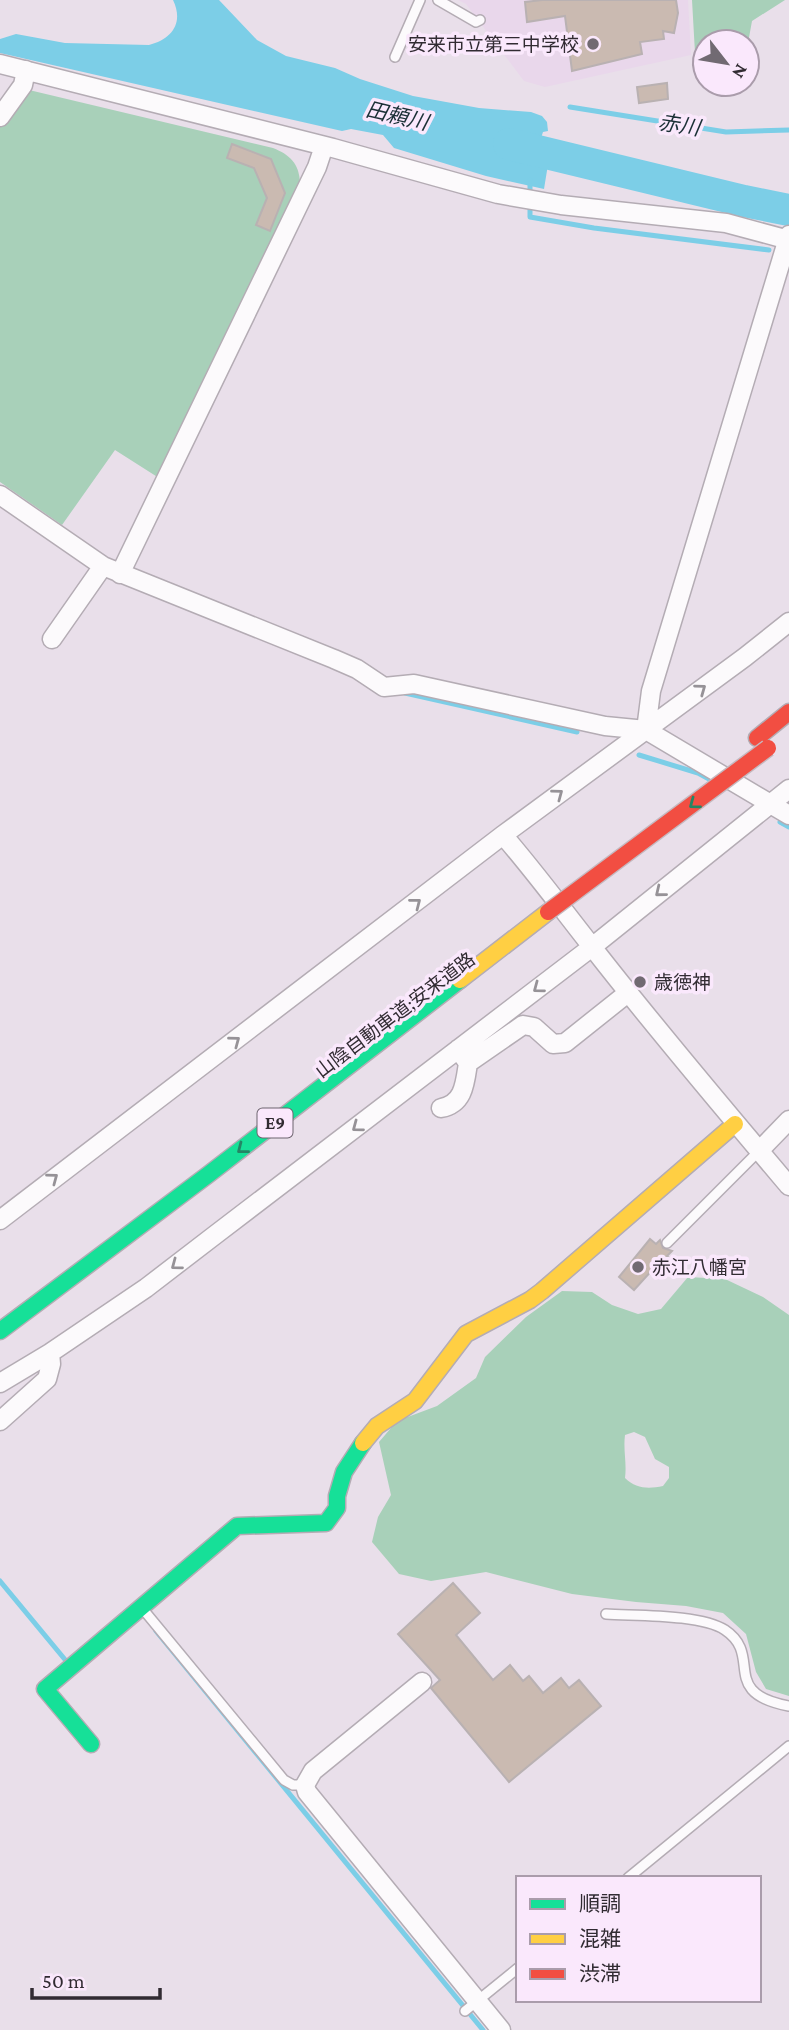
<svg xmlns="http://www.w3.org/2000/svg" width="789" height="2030" font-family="'Crimson Pro','Noto Sans JP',serif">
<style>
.built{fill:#e9d7eb}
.green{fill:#a8d0b9;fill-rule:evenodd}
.water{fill:#7ccee7}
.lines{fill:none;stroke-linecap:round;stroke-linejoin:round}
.stream{stroke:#7ccee7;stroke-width:5}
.river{stroke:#7ccee7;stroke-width:32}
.building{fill:#cabab1;stroke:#b9b1b2;stroke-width:2}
.lane-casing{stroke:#b4acb4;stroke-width:12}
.street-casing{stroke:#b4acb4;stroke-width:21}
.fast-casing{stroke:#b4acb4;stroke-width:19}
.slow-casing{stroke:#b4acb4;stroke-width:19}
.jam-casing{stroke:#b4acb4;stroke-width:19}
.lane{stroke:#fcfafc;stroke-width:9}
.street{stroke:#fcfafc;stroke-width:18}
.fast{stroke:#16e098;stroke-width:16}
.slow{stroke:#ffcf43;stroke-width:16}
.jam{stroke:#f24e42;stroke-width:16}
.jam-bridge-casing{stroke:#c5b8bf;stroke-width:19;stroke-linecap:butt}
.jam-bridge{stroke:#f24e42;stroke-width:16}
.oneway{stroke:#969297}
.oneway2{stroke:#248665}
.poi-dot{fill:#716a72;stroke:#fae8fc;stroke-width:2.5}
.labels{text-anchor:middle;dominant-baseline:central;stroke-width:7;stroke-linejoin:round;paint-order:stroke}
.shield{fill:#fae8fc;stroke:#6d646f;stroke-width:2}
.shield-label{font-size:18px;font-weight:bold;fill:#312b32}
.poi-label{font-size:19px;fill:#312b32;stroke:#fae8fc;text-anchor:start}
.street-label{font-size:19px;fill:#312b32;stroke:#fae8fc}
.water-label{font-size:21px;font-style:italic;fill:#1b3036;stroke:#fae8fc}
</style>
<rect width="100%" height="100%" fill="#e9dfea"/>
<!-- built -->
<path class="built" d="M458,0h230l3,55 -146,32 -21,-6 -58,-77z"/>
<!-- green -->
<path class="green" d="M692,0h93l-33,21 -4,22 -43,-1v12l-10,-1z
M29,90l244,58c17,7 26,15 27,35l-141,295 -44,-28 -53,75 -62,-43v-355z
M688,1277l37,2 38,18 26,18v381l-23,-7 -10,-17 -10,-38 -23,-21 -37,-7 -50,-4 -64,-8 -86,-22 -55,9 -32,-7 -27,-32 6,-25 13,-22 -12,-53 18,-21 40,-15 39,-28 9,-21 41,-40 36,-26 30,1 20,13 26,9 23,-5zM634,1432l11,5 10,22 14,8v11l-6,8c-14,3 -27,3 -38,-8 2,-15 -2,-28 0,-43z"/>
<!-- water -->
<path class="water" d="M173,0h46l38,40 29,16 49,12 25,11 53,17 66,12 52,4 11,4 5,6 1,9 -5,1 -2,6 11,2 -8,49 -58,-13 -92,-28 -11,-13 -32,-6 -9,2 -342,-78v-14l16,-5 49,9 84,2c23,-6 35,-22 24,-45z"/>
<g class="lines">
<!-- stream -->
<path class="stream" d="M570,107l156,25 63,-2
M530,180v37l64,11 175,22
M405,693l172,39
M639,755l59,18 11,6
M780,822l9,5
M0,1581l67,81
M156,1631l327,399"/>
<!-- river -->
<path class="river" d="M509,144l235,57 45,9"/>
</g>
<!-- building -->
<path class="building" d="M542,0h134l2,13 -4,20 -11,-2 1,8 -24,3 2,12 -70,17 -7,-55 -38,6 -2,-20z
M667,83l1,16 -29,4 -2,-16z
M232,144l39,15 14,34 -15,38 -14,-6 11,-27 -13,-30 -27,-10z
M650,1239l6,5 4,-4 3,8 9,3 -5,5 3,3 -11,12 -4,-4 -21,23 -15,-13z
M453,1583l27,30 -24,22 37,45 17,-15 13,16 6,-5 14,17 18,-15 8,10 10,-8 22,26 -92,76 -78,-94 9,-8 -42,-46z"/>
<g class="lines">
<!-- lane casing -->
<g class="lane-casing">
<path id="lane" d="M438,0l38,22 4,-2
M395,57l25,-57
M667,1243l92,-92
M142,1608l142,172 9,5h12
M606,1614c30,2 95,0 119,16 39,26 -7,63 64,76
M628,1878l161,-132
M465,2011l53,-43"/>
</g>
<!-- street casing -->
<g class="street-casing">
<path id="street" d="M0,64l333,84 165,46 63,11 165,18 63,17
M0,117l23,-32 3,-15
M0,495l103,71 231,93 23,10 27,18 30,-3 191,42 41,4 143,85
M120,574l197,-407 7,-21
M52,639l51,-73
M646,730l5,-39 138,-456
M503,835c32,37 60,75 90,113 63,81 130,160 196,238
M458,1049l10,14 55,-38 11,2 19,17 12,-1 64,-51
M441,1108c23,-4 24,-25 27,-45
M759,1151l30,-31
M0,1220l503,-385 242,-178 44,-35
M0,1383l50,-30 96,-65 69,-53 377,-288 197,-158
M0,1421l47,-42 4,-15 -1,-11
M422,1682l-109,89 -8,14 2,7 194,238"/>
</g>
<!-- fast casing -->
<g class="fast-casing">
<path id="fast" d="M0,1331l209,-157 251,-194
M91,1744l-46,-55 192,-163 89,-3 11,-15v-12l7,-24 19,-29"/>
</g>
<!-- slow casing -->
<g class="slow-casing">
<path id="slow" d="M460,980l88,-68
M363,1443l14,-17 38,-25 51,-67 64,-34 12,-9 193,-167"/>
</g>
<!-- jam casing -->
<g class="jam-casing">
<path id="jam" d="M757,738l32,-26"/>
</g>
<!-- lane -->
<use href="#lane" class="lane"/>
<!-- street -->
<use href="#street" class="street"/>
<!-- fast -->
<use href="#fast" class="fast"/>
<!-- slow -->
<use href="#slow" class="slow"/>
<!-- jam -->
<use href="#jam" class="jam"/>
<!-- jam-bridge casing -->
<g class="jam-bridge-casing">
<path id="jam-bridge" d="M548,912l220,-164"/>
</g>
<!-- jam-bridge -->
<use href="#jam-bridge" class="jam-bridge"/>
</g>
<!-- one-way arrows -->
<defs><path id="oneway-chevron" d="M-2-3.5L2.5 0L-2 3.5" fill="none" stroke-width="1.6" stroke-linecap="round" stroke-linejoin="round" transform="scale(1.75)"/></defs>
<g class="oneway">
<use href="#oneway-chevron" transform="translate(701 689) rotate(-36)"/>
<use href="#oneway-chevron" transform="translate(558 794) rotate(-37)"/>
<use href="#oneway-chevron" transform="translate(660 892) rotate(141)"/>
<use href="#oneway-chevron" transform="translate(416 903) rotate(-38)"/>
<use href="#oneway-chevron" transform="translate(538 988) rotate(143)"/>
<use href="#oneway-chevron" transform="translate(235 1041) rotate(-37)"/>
<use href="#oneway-chevron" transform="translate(357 1127) rotate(143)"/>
<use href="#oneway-chevron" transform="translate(53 1178) rotate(-37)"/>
<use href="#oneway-chevron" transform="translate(176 1265) rotate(143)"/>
</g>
<g class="oneway2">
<use href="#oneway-chevron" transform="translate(694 804) rotate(143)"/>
<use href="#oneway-chevron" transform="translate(242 1149) rotate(142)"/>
</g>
<!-- markers -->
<g class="poi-dot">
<circle cx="593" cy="44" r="7"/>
<circle cx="640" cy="982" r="7"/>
<circle cx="638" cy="1267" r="7"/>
</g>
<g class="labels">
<!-- shield labels -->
<rect class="shield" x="257.5" y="1108.5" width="35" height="29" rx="5"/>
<g class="shield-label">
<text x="275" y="1123">E9</text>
</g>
<!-- poi labels -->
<g class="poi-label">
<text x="579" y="44" text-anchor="end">安来市立第三中学校</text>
<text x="654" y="982">歳徳神</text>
<text x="652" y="1267">赤江八幡宮</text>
</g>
<!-- street labels -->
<g class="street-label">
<text transform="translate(395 1015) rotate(-37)">山陰自動車道;安来道路</text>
</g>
<!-- water labels -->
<g class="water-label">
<text transform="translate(397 116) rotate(13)">田頼川</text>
<text transform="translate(679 125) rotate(9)">赤川</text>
</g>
</g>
<!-- legend -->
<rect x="516" y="1876" width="245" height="126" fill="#fae8fc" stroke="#aa9cab" stroke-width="2"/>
<rect x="530" y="1899" width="35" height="10" fill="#16e098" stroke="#aa9cab" stroke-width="2"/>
<text x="579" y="1911" font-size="21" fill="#312b32">順調</text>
<rect x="530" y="1934" width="35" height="10" fill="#ffcf43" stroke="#aa9cab" stroke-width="2"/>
<text x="579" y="1946" font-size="21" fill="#312b32">混雑</text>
<rect x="530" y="1969" width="35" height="10" fill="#f24e42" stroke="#aa9cab" stroke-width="2"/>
<text x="579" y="1981" font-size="21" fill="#312b32">渋滞</text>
<!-- north arrow -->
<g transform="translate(726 63) rotate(121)"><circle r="33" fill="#fae8fc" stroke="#aa9cab" stroke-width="2"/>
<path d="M0-5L12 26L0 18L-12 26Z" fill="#716a72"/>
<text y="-10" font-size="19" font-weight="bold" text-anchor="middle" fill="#312b32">N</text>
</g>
<!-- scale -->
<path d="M32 1988v10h128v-10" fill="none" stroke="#312b32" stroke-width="3.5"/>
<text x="42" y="1988" font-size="21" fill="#312b32" stroke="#fae8fc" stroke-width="5" paint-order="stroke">50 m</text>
</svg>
